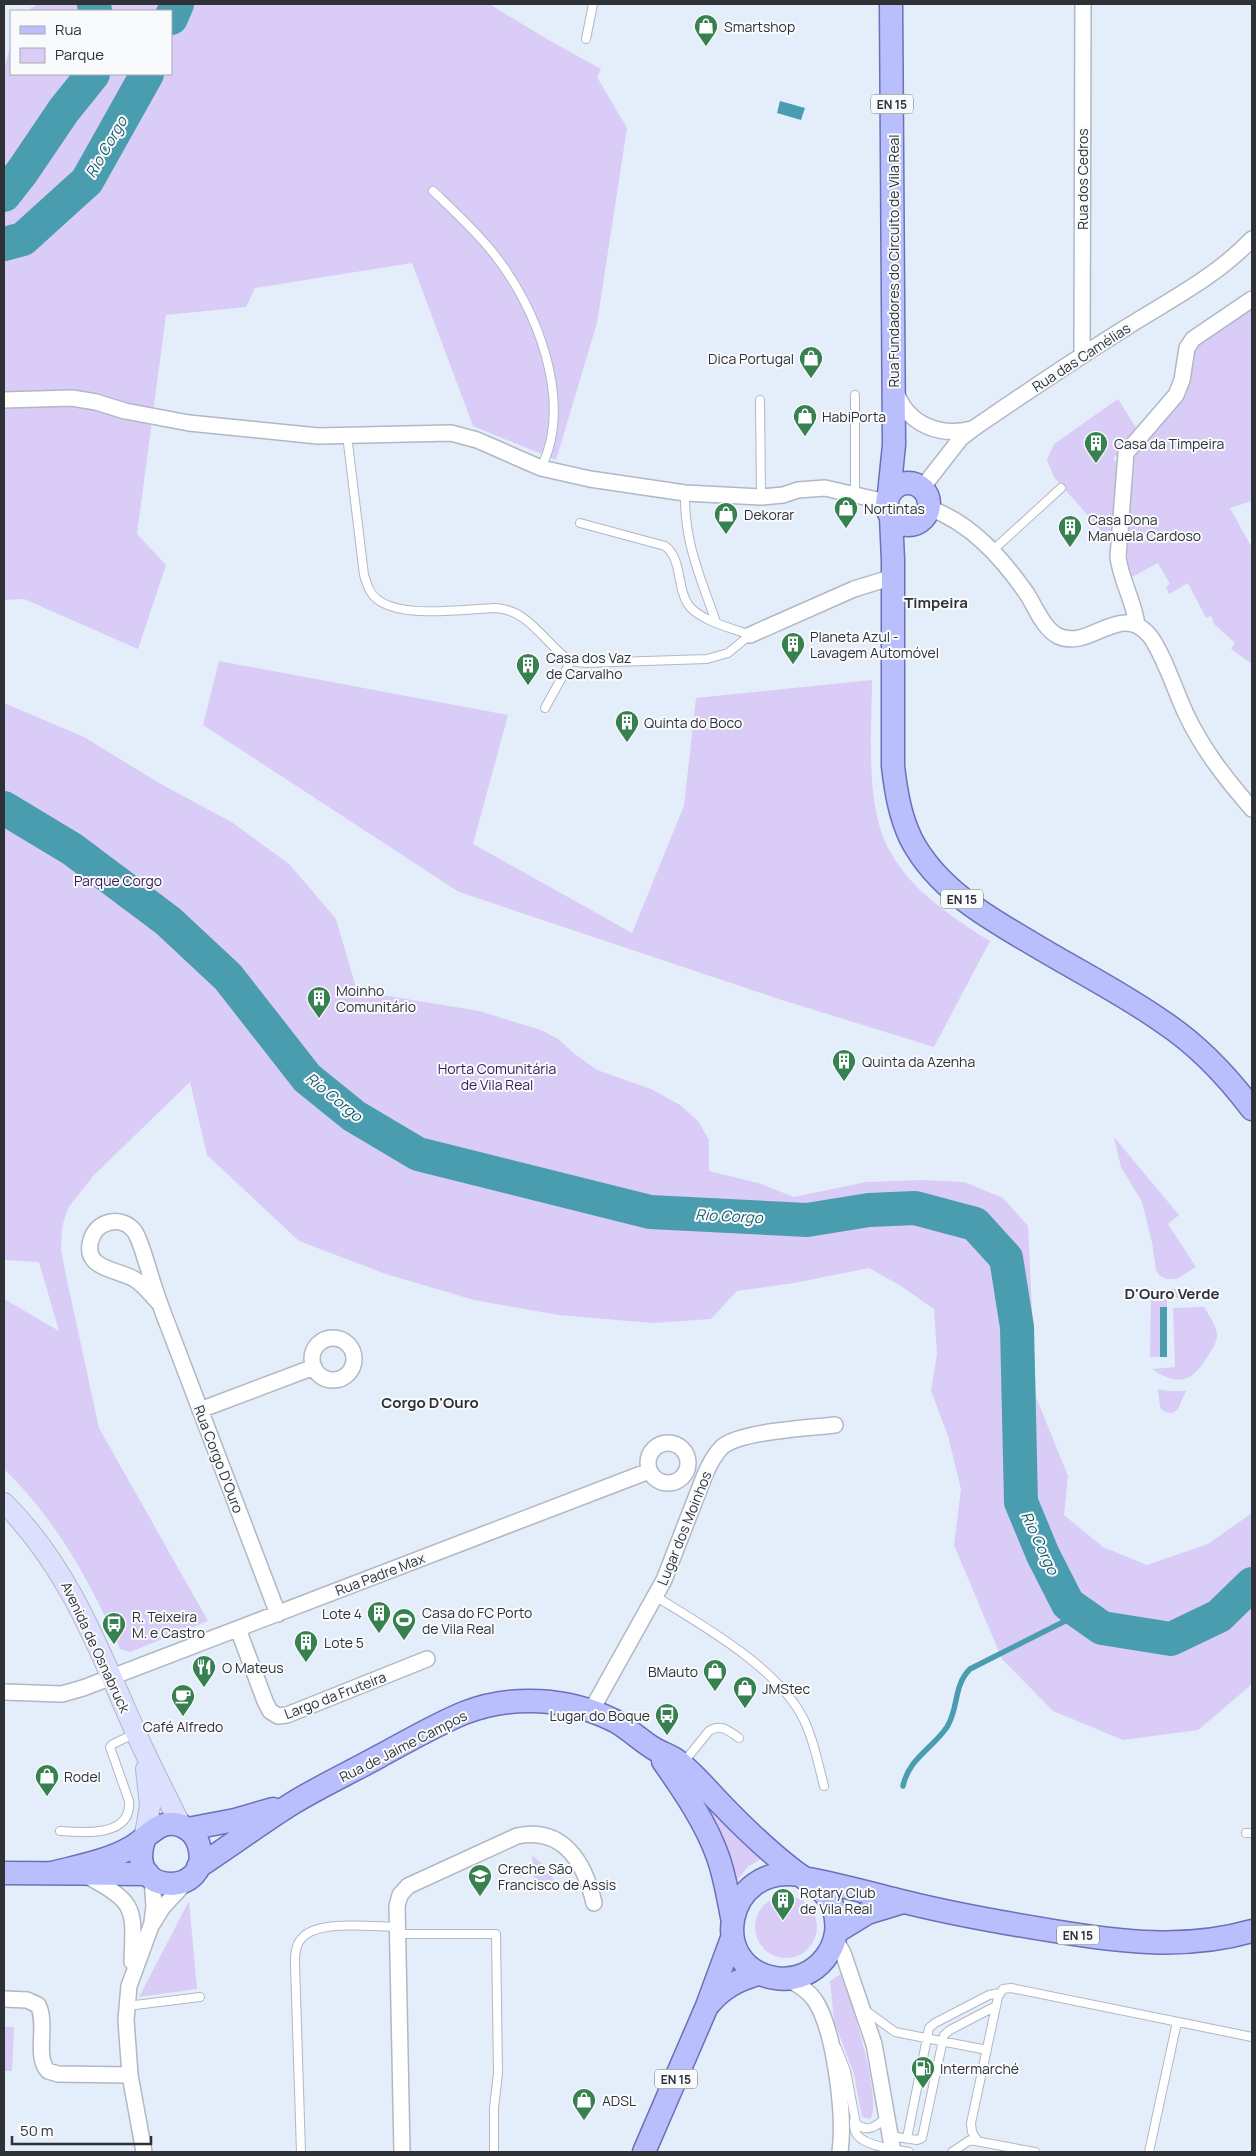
<svg xmlns="http://www.w3.org/2000/svg" width="1256" height="2156" font-family="Manrope,sans-serif">
<style>
.green{fill:#d9ccf6}
.water{fill:#4a9caf}
.lines{fill:none;stroke-linecap:round;stroke-linejoin:round}
.stream{stroke:#4a9caf;stroke-width:5.5}
.river{stroke:#4a9caf;stroke-width:34}
.lane-casing{stroke:#b0b8c5;stroke-width:10}
.street-casing{stroke:#b0b8c5;stroke-width:18}
.secondary-casing{stroke:#b0b8c5;stroke-width:22}
.primary-casing{stroke:#6a72b7;stroke-width:25}
.lane{stroke:#fff;stroke-width:8}
.street{stroke:#fff;stroke-width:15}
.secondary{stroke:#dcdffe;stroke-width:20}
.primary{stroke:#b9bffd;stroke-width:22}
.labels{text-anchor:middle;dominant-baseline:central;stroke-width:4;stroke-linejoin:round;paint-order:stroke}
.shield{fill:#f8fafc;stroke:#6b6e72;stroke-width:1}
.shield-label{font-size:12px;font-weight:bold;fill:#2e3237}
.poi-label{font-size:14px;fill:#2e3237;stroke:#f8fafc;text-anchor:start}
.street-label{font-size:14px;fill:#2e3237;stroke:#f8fafc}
.park-label{font-size:14px;fill:#36195d;stroke:#f8fafc}
.water-label{font-size:15px;font-style:italic;fill:#175b69;stroke:#f8fafc}
.neighbourhood-label{font-size:15px;font-weight:bold;fill:#2e3237;stroke:#f8fafc}
</style>
<rect width="100%" height="100%" fill="#e4edfa"/>
<!-- green -->
<path class="green" d="M35,4h454l63,38 49,27 -4,8 30,51 -30,195 -41,137 -83,-34 -61,-163 -157,25 -9,19 -80,8 -29,219 29,31 -28,84 -114,-50 -20,1v-531l7,-25v30h160v-63h-141l1,-4h4z
M1252,303v198l-22,7 22,40v116l-21,-15 4,-6 -21,-19 -3,-8 -5,2 -18,-35 -19,11 -3,-7 4,-3 -12,-21 -30,16 -1,-36 -5,-20 6,-71 55,-58 10,-50z
M1118,399l20,32 -10,17 -15,10 9,13 -5,56 -13,7 -50,-57 -7,-17 7,-16z
M219,661l289,54 -35,129 159,89 52,-127 12,-108 176,-18c0,51 -8,128 19,173 22,39 62,65 99,88l-56,106 -152,-47 -323,-108 -256,-167z
M4,703l80,34 75,46 74,40 56,41 47,55 19,65 27,11 97,16 62,19 17,9 18,16 21,15 54,19 29,16 18,16 11,19v31l49,12 36,14 72,-15 58,-2 40,2 39,16 25,28 8,171 32,79 -4,39 39,32 44,18 61,-21 44,-31v169l-2,4 -52,44 -75,10 -70,-29 -51,-52 -48,-114 7,-56 -13,-53 -17,-45 6,-37 -3,-45 -33,-23 -32,-18 -75,15 -57,8 -26,28 -58,4 -95,-8 -84,-15 -88,-26 -87,-33 -92,-86 -17,-73 -97,94 -25,32 -6,19 -1,22 4,22 34,157 109,193 -78,31 -10,-3c-29,-66 -64,-130 -116,-180v-170l55,32 -20,-69 -35,-2z
M1114,1137l65,78 -11,9 28,43 -19,12h-10l-7,-3 -4,-6 -4,-28 -10,-40 -21,-35z
M1151,1289h29v9h-13v9h-7v50h-10z
M1204,1307c5,9 12,17 13,28 0,7 -5,14 -9,21 -16,26 -29,31 -56,13l23,-2 -2,-59z
M1158,1389l11,2h17l-8,18 -6,4 -7,-1 -5,-4z
M692,1785l71,73 -14,8 -14,16 -16,-54z
M532,1855l17,15 10,22 -25,-10z
M755 1927a31 31 0 1 1 62 0a31 31 0 1 1-62 0Z
M189,1901l8,88 -58,8z
M842,1973c7,23 42,129 28,146l-8,-2 -8,-43 -20,-53 -4,-40z
M4,2027h10l-2,44h-8z"/>
<!-- water -->
<path class="water" d="M780,101l25,7 -4,12 -24,-7z
M1160,1307h7v50h-7z"/>
<g class="lines">
<!-- stream -->
<path class="stream" d="M903,1786c6,-28 29,-37 44,-59 12,-19 6,-41 23,-58l111,-56"/>
<!-- river -->
<path class="river" d="M94,4l1,7
M171,18l6,-14
M4,195l18,-23 42,-62 29,-36
M4,244l19,-5 64,-58 60,-107
M4,808l68,41 96,72 60,56 79,101 47,38 64,38 232,58 157,8 62,-10 46,-2 60,16 31,34 11,69 4,175 22,53 25,49 34,24 69,11 48,-23 33,-32"/>
<!-- lane casing -->
<g class="lane-casing">
<path id="lane" d="M586,39l7,-35
M433,191c21,20 43,40 61,63 43,54 80,148 47,214
M855,395v98
M760,400l1,97
M347,435l17,140c3,9 5,18 13,24 24,20 88,10 118,9 32,1 48,32 71,50l5,3 14,2 122,-4 21,-6 22,-18c-18,-7 -46,-13 -60,-28 -14,-17 -7,-48 -25,-61l-85,-23
M685,493c-1,49 15,83 31,129
M992,551l69,-63
M545,708l26,-47
M655,1596c48,30 124,72 149,124 10,20 14,44 20,66
M683,1763l26,-32c12,-8 20,0 30,7
M60,1831c24,2 72,6 69,-30l-19,-54 3,-3 23,-11
M1246,1833h6
M397,1934h99l2,139 -4,35v44
M127,2006l73,-9
M865,2010l30,22 92,18
M837,2048l9,23 10,53c12,9 21,2 31,-7
M854,2121c0,4 0,9 2,12 6,13 41,17 53,19
M890,2136l27,4 5,-2 22,-103 6,-5 46,-24
M907,2138l22,-110 6,-5 54,-28 11,-2
M977,2140l-5,-8 -1,-9 27,-126 5,-8 8,-1 241,49
M301,2152l-6,-188c0,-8 0,-19 7,-26 16,-19 72,-11 95,-11
M952,2152l18,-12 65,12
M1149,2152l28,-130"/>
</g>
<!-- street casing -->
<g class="street-casing">
<path id="street" d="M1082,355l1,-351
M896,392c12,33 44,45 76,37
M4,400l68,-2 24,4 29,9 64,12 129,13 133,-3 26,7 64,28 49,11 95,14 76,4 22,-2 15,-5 27,-2 61,14
M922,488l39,-50 13,-10c50,-34 101,-69 153,-101 43,-27 90,-51 125,-88
M929,508c42,15 73,50 98,86 9,14 16,34 31,42 32,15 62,-35 91,-1 13,15 27,58 37,79 17,36 40,65 66,95
M1137,625c-3,-24 -16,-44 -19,-68l8,-104 50,-58 6,-15 5,-32 6,-9 59,-40
M750,635l104,-46 39,-12
M160,1304c-8,-8 -15,-18 -24,-24 -17,-11 -54,-10 -45,-40 5,-19 31,-26 44,-8 6,10 9,24 13,35 6,21 13,41 21,61 36,95 72,190 109,286
M312 1359a21 21 0 1 1 42 0a21 21 0 1 1-42 0Z
M200,1410l114,-43
M648 1463a20 20 0 1 1 40 0a20 20 0 1 1-40 0Z
M238,1629l27,72 5,10 8,5 9,-1 140,-56
M4,1692l58,2 21,-6 566,-217
M591,1711l73,-131 40,-103c4,-10 10,-22 18,-30 18,-16 88,-19 113,-22
M87,1876c50,27 47,32 45,86
M152,1878l2,28 -2,16
M835,1939l8,14 31,91 19,108
M790,1980c10,6 20,12 26,22 19,31 29,114 24,150
M4,1999l23,1 11,5c10,19 -4,51 10,66l10,3 72,1
M144,2152l-14,-77 -4,-55 3,-34 22,-60 11,-18 26,-28
M402,2152l-5,-246 3,-11 8,-9 109,-50c47,-10 68,28 77,67"/>
</g>
<!-- secondary casing -->
<g class="secondary-casing">
<path id="secondary" d="M4,1503c65,64 96,149 132,230 14,32 30,62 45,93
M144,1840l6,-34 -4,-37"/>
</g>
<!-- primary casing -->
<g class="primary-casing">
<path id="primary" d="M887 504a21 21 0 1 1 42 0a21 21 0 1 1-42 0Z
M889,494l5,-49 -3,-441
M891,517l2,43v206c3,26 7,50 18,73 26,50 76,78 122,105 43,26 89,49 130,78 35,23 64,54 89,87
M663,1761c21,30 43,62 55,96 7,20 10,40 14,60
M188,1829l47,-9 38,-11
M198,1867c32,-21 63,-44 95,-64 28,-17 58,-31 87,-47 28,-15 55,-31 84,-43 48,-19 105,-15 151,8 14,8 25,19 38,27 8,5 16,7 23,12 17,12 31,30 45,44 23,24 47,47 73,67 14,11 30,16 38,34 17,38 -17,80 -57,73 -69,-11 -50,-115 24,-103
M4,1873l144,1
M52,1873c27,-7 56,-12 80,-26 17,-10 28,-30 50,-21 9,4 15,11 17,20 15,50 -75,53 -55,-6
M809,1879c32,6 64,15 96,23 48,12 99,21 149,29 67,11 132,19 198,0
M836,1932l31,-19 36,-11
M709,2004c14,-17 29,-24 49,-30
M644,2152l63,-146 25,-68"/>
</g>
<!-- lane -->
<use href="#lane" class="lane"/>
<!-- street -->
<use href="#street" class="street"/>
<!-- secondary -->
<use href="#secondary" class="secondary"/>
<!-- primary -->
<use href="#primary" class="primary"/>
</g>
<!-- icons -->
<defs>
<g id="shop-pin" transform="scale(1.25)"><path d="M0 17L-7.5 6A9.5 9.5 0 1 1 7.5 6Z" fill="#36814f" stroke="#f8fafc"/><path d="M-5-2.5h2.3a2.7 3.5 0 0 1 5.4 0H5L5.5 6h-11ZM-1.5-2.5h3a1.5 2.3 0 0 0-3 0Z" fill="#fff"/></g>
<g id="building-pin" transform="scale(1.25)"><path d="M0 17L-7.5 6A9.5 9.5 0 1 1 7.5 6Z" fill="#36814f" stroke="#f8fafc"/><path d="M-4-6H4V6H1V3H-1V6H-4ZM-2.5-4.3h1.7v1.8h-1.7ZM.8-4.3h1.7v1.8H.8ZM-2.5-1h1.7V.8h-1.7ZM.8-1h1.7V.8H.8Z" fill="#fff"/></g>
<g id="stadium-pin" transform="scale(1.25)"><path d="M0 17L-7.5 6A9.5 9.5 0 1 1 7.5 6Z" fill="#36814f" stroke="#f8fafc"/><path d="M0-5a6.5 5 0 1 0 0 10a6.5 5 0 1 0 0-10ZM-3.5-1.8h7v3.6h-7Z" fill="#fff"/></g>
<g id="bus-pin" transform="scale(1.25)"><path d="M0 17L-7.5 6A9.5 9.5 0 1 1 7.5 6Z" fill="#36814f" stroke="#f8fafc"/><path d="M-5-6H5V4H4V6H2V4H-2V6H-4V4H-5ZM-3.5-4V0h7V-4ZM-3.5 1.2v1.5H-2V1.2ZM2 1.2v1.5H3.5V1.2Z" fill="#fff"/></g>
<g id="restaurant-pin" transform="scale(1.25)"><path d="M0 17L-7.5 6A9.5 9.5 0 1 1 7.5 6Z" fill="#36814f" stroke="#f8fafc"/><path d="M-5-6h1v4h1v-4h1v4h1v-4h1v5L-1.5 .5V6h-2V.5L-5-1ZM5-6V6H3V1.5H1.5Q1.5-4 5-6Z" fill="#fff"/></g>
<g id="cafe-pin" transform="scale(1.25)"><path d="M0 17L-7.5 6A9.5 9.5 0 1 1 7.5 6Z" fill="#36814f" stroke="#f8fafc"/><path d="M-5.5-4.5H6V0H3Q3 3.5 0 3.5H-2.5Q-5.5 3.5-5.5 0ZM3-3.2v2h1.7v-2ZM-6 4.5H4V6H-6Z" fill="#fff"/></g>
<g id="school-pin" transform="scale(1.25)"><path d="M0 17L-7.5 6A9.5 9.5 0 1 1 7.5 6Z" fill="#36814f" stroke="#f8fafc"/><path d="M0-5L7-2L0 1L-7-2ZM-4 1L0 2.5L4 1V4Q0 6-4 4Z" fill="#fff"/></g>
<g id="fuel-pin" transform="scale(1.25)"><path d="M0 17L-7.5 6A9.5 9.5 0 1 1 7.5 6Z" fill="#36814f" stroke="#f8fafc"/><path d="M-5.5-6h7V0h2V4h1.3V-2.5L3-4.5l.8-.8L6-3V5H2.5V1h-1V6h-7ZM-4.2-4.7v3.2H.2V-4.7Z" fill="#fff"/></g>
</defs>
<g fill-rule="evenodd">
<use href="#shop-pin" x="706" y="26"/>
<use href="#shop-pin" x="811" y="358"/>
<use href="#shop-pin" x="805" y="416"/>
<use href="#building-pin" x="1096" y="443"/>
<use href="#shop-pin" x="846" y="508"/>
<use href="#shop-pin" x="726" y="514"/>
<use href="#building-pin" x="1070" y="527"/>
<use href="#building-pin" x="793" y="644"/>
<use href="#building-pin" x="528" y="665"/>
<use href="#building-pin" x="627" y="722"/>
<use href="#building-pin" x="319" y="998"/>
<use href="#building-pin" x="844" y="1061"/>
<use href="#building-pin" x="379" y="1613"/>
<use href="#stadium-pin" x="404" y="1620"/>
<use href="#bus-pin" x="114" y="1624"/>
<use href="#building-pin" x="306" y="1642"/>
<use href="#restaurant-pin" x="204" y="1667"/>
<use href="#shop-pin" x="715" y="1671"/>
<use href="#shop-pin" x="745" y="1688"/>
<use href="#cafe-pin" x="183" y="1696"/>
<use href="#bus-pin" x="667" y="1715"/>
<use href="#shop-pin" x="47" y="1776"/>
<use href="#school-pin" x="480" y="1876"/>
<use href="#building-pin" x="783" y="1900"/>
<use href="#fuel-pin" x="923" y="2068"/>
<use href="#shop-pin" x="584" y="2100"/>
</g>
<g class="labels">
<!-- shield labels -->
<g class="shield">
<rect x="871" y="94.5" width="42" height="19" rx="4"/>
<rect x="941" y="889.5" width="42" height="19" rx="4"/>
<rect x="1057" y="1925.5" width="42" height="19" rx="4"/>
<rect x="655" y="2069.5" width="42" height="19" rx="4"/>
</g>
<g class="shield-label">
<text x="892" y="104">EN 15</text>
<text x="962" y="899">EN 15</text>
<text x="1078" y="1935">EN 15</text>
<text x="676" y="2079">EN 15</text>
</g>
<!-- poi labels -->
<g class="poi-label">
<text x="724" y="26">Smartshop</text>
<text x="794" y="358" text-anchor="end">Dica Portugal</text>
<text x="822" y="416">HabiPorta</text>
<text x="1114" y="443">Casa da Timpeira</text>
<text x="864" y="508">Nortintas</text>
<text x="744" y="514">Dekorar</text>
<text x="1088" y="519">Casa Dona<tspan x="1088" dy="16">Manuela Cardoso</tspan></text>
<text x="810" y="636">Planeta Azul -<tspan x="810" dy="16">Lavagem Automóvel</tspan></text>
<text x="546" y="657">Casa dos Vaz<tspan x="546" dy="16">de Carvalho</tspan></text>
<text x="644" y="722">Quinta do Boco</text>
<text x="336" y="990">Moinho<tspan x="336" dy="16">Comunitário</tspan></text>
<text x="862" y="1061">Quinta da Azenha</text>
<text x="422" y="1612">Casa do FC Porto<tspan x="422" dy="16">de Vila Real</tspan></text>
<text x="362" y="1613" text-anchor="end">Lote 4</text>
<text x="132" y="1616">R. Teixeira<tspan x="132" dy="16">M. e Castro</tspan></text>
<text x="324" y="1642">Lote 5</text>
<text x="222" y="1667">O Mateus</text>
<text x="698" y="1671" text-anchor="end">BMauto</text>
<text x="762" y="1688">JMStec</text>
<text x="650" y="1715" text-anchor="end">Lugar do Boque</text>
<text x="183" y="1726" text-anchor="middle">Café Alfredo</text>
<text x="64" y="1776">Rodel</text>
<text x="498" y="1868">Creche São<tspan x="498" dy="16">Francisco de Assis</tspan></text>
<text x="800" y="1892">Rotary Club<tspan x="800" dy="16">de Vila Real</tspan></text>
<text x="940" y="2068">Intermarché</text>
<text x="602" y="2100">ADSL</text>
</g>
<!-- street labels -->
<g class="street-label">
<text transform="translate(1082 179) rotate(-90)">Rua dos Cedros</text>
<text transform="translate(893 261) rotate(-90)">Rua Fundadores do Circuito de Vila Real</text>
<text transform="translate(1081 357) rotate(-33)">Rua das Camélias</text>
<text transform="translate(219 1459) rotate(69)">Rua Corgo D'Ouro</text>
<text transform="translate(684 1528) rotate(-68)">Lugar dos Moinhos</text>
<text transform="translate(380 1574) rotate(-21)">Rua Padre Max</text>
<text transform="translate(96 1647) rotate(65)">Avenida de Osnabruck</text>
<text transform="translate(335 1695) rotate(-21)">Largo da Fruteira</text>
<text transform="translate(403 1746) rotate(-27)">Rua de Jaime Campos</text>
</g>
<!-- park labels -->
<g class="park-label">
<text x="118" y="880">Parque Corgo</text>
<text x="497" y="1068">Horta Comunitária<tspan x="497" dy="16">de Vila Real</tspan></text>
</g>
<!-- water labels -->
<g class="water-label">
<text transform="translate(106 147) rotate(-60)">Rio Corgo</text>
<text transform="translate(334 1097) rotate(39)">Rio Corgo</text>
<text transform="translate(729 1216) rotate(3)">Rio Corgo</text>
<text transform="translate(1040 1543) rotate(65)">Rio Corgo</text>
</g>
<!-- neighbourhood labels -->
<g class="neighbourhood-label">
<text x="936" y="602">Timpeira</text>
<text x="1172" y="1293">D'Ouro Verde</text>
<text x="430" y="1402">Corgo D'Ouro</text>
</g>
</g>
<!-- border -->
<rect width="1256" height="2156" fill="none" stroke="#2e3237" stroke-width="10"/>
<!-- legend -->
<rect x="10" y="10" width="162" height="65" fill="#f8fafc" stroke="#a7aaad"/>
<rect x="20" y="26" width="25" height="8" fill="#b9bffd" stroke="#a7aaad"/>
<text x="55" y="35" font-size="15" fill="#2e3237">Rua</text>
<rect x="20" y="48" width="25" height="15" fill="#d9ccf6" stroke="#a7aaad"/>
<text x="55" y="60" font-size="15" fill="#2e3237">Parque</text>
<!-- scale -->
<path d="M12 2136v8h139v-8" fill="none" stroke="#2e3237" stroke-width="2.5"/>
<text x="20" y="2136" font-size="15" fill="#2e3237" stroke="#f8fafc" stroke-width="4" paint-order="stroke">50 m</text>
</svg>
